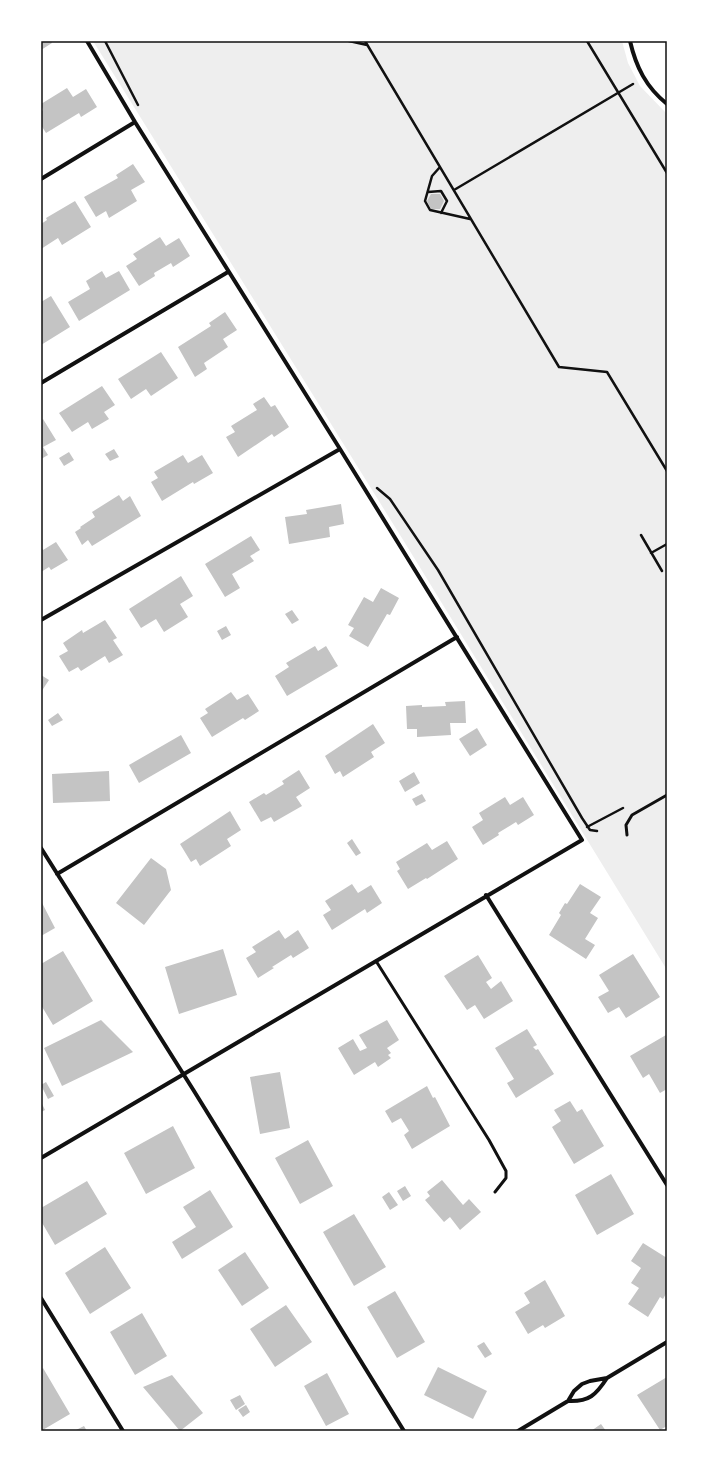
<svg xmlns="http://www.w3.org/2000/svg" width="708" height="1472" font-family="'Nunito Sans',sans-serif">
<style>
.green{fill:#eee}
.building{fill:#c4c4c4}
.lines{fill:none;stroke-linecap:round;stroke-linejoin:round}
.path{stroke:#111;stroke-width:2.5}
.service{stroke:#111;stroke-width:3}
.minor{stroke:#111;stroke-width:4}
.neatline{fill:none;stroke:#111;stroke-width:1.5}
</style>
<rect width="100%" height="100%" fill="#fff"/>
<!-- green -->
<path class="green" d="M93,41h529l6,22 12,23 27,28v856l-262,-427z"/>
<!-- building -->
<path class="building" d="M41,41h10l1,2 -11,7z
M67,88l6,9 13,-8 11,18 -16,10 -2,-4 -33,20 -5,-8v-13l2,-2 -2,-6z
M133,164l12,18 -14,8 6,11 -28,17 -3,-7 -10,6 -12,-20 34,-19 -2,-3z
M431,194h9l4,7 -4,8h-9l-4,-8z
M75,201l16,26 -29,18 -4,-7 -17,11v-25l6,-4 -1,-2z
M160,237l6,9 13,-8 11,18 -17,11 -2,-4 -17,10 1,3 -16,10 -13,-20 11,-7 -4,-5z
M102,271l4,7 13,-7 11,19 -51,31 -11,-19 22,-13 -4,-8z
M51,296l19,31 -29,18v-43z
M225,312l12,18 -14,9 5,8 -24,16 3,6 -12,8 -17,-30 33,-21 -2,-3z
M161,352l17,26 -27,18 -5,-7 -15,10 -13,-20z
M102,386l13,19 -11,7 5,7 -17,10 -4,-7 -16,10 -13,-19z
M264,397l7,10 4,-2 14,22 -15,10 -2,-3 -34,23 -12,-20 9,-5 -4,-6 26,-16 -4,-6z
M43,419l13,21 -13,7 5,8 -7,4v-38z
M114,449l5,8 -9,4 -5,-7z
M69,452l5,8 -10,6 -5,-8z
M183,455l5,8 14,-8 11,18 -19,11 -1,-2 -31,19 -11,-19 7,-4 -4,-6z
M119,495l4,6 7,-5 11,20 -49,30 -4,-6 -6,5 -7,-13 6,-4 -1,-1 15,-10 -3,-5z
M341,504l3,20 -15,3 1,10 -41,7 -4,-27 22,-3 -1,-4z
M251,536l9,14 -10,6 4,5 -22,13 8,14 -15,9 -20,-33z
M56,542l12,18 -17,10 -2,-3 -8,5v-25l2,3z
M181,576l12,20 -13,8 8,13 -24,15 -8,-13 -15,9 -12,-19z
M381,588l18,10 -9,17 -3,-1 -19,33 -19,-11 5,-8 -6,-3 16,-28 9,5z
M292,610l7,10 -7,4 -7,-10z
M105,620l12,18 -4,2 10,15 -14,8 -4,-7 -24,15 -3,-4 -9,5 -10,-16 9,-5 -5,-8 19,-13 1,3z
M226,626l5,9 -9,5 -5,-9z
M315,646l3,5 8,-5 12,20 -51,30 -12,-20 14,-9 -3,-4z
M41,675l8,5 -8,12z
M231,692l6,8 11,-6 11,17 -14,9 -2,-2 -31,19 -12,-19 8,-5 -3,-4z
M465,701l1,22h-16l1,12 -34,2v-8h-10l-1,-23 16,-1v2l24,-1 -1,-4z
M58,713l5,7 -11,6 -4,-6z
M373,724l12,19 -14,9 3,5 -31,20 -3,-6 -5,3 -10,-18z
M477,728l10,17 -17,11 -11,-17z
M181,735l10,18 -52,30 -10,-18z
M299,770l11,18 -14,9 6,9 -28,16 -3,-5 -10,5 -12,-20 15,-9 2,2 18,-11 -2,-3z
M109,771l1,30 -57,2 -1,-29z
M414,772l6,11 -15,9 -6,-11z
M422,794l4,7 -10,5 -4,-7z
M505,797l5,8 13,-8 11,18 -16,10 -2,-3 -18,11 1,2 -16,10 -11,-18 11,-7 -4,-7z
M230,811l11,19 -14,9 4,7 -31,20 -4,-7 -5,3 -11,-18z
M352,839l9,14 -5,3 -9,-13z
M447,841l11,18 -31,20 -1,-1 -18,11 -11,-18 3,-2 -4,-7 31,-19 5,7z
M151,858l15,11 5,21 -27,35 -28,-22z
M352,884l6,9 13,-8 11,18 -15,10 -2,-4 -33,21 -9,-15 8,-5 -6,-9z
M580,884l21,13 -11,16 8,5 -13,21 10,6 -9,14 -37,-24 12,-20 -2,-2 6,-10 2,1z
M41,901l14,27 -14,8z
M279,930l6,9 13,-9 11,18 -16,10 -2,-3 -19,12 2,1 -16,10 -12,-20 10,-6 -4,-5z
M223,949l14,46 -58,19 -14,-47z
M63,951l30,50 -40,24 -12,-20v-41z
M633,954l27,43 -34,21 -7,-11 -11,6 -10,-16 11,-6 -10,-16z
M478,955l14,23 -6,4 5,7 10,-8 12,20 -29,18 -9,-14 -8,5 -23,-34z
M101,1020l32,32 -71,34 -18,-38z
M387,1020l12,20 -12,8 4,5 -3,2 3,3 -13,9 -3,-5 -21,13 -16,-27 15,-9 7,12 7,-3 -8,-13z
M527,1029l10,16 -4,2 3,3 2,-1 16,25 -38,24 -9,-15 7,-4 -19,-31z
M666,1035l1,54 -7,4 -11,-19 -6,4 -13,-22z
M280,1072l10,56 -30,6 -10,-57z
M46,1082l8,14 -6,3 -7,-14z
M427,1086l6,12 2,-1 15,29 -38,23 -8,-14 5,-4 -8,-13 -9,5 -7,-12z
M570,1101l7,11 5,-3 22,37 -30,18 -22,-37 9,-6 -7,-11z
M41,1102l4,8 -4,2z
M173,1126l22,42 -49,26 -22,-41z
M308,1140l25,46 -33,18 -25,-46z
M611,1174l23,40 -37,21 -22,-40z
M442,1180l21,25 6,-6 12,13 -21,18 -10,-13 -6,5 -19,-22 5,-4 -3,-4z
M87,1181l20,33 -52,31 -14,-24v-13z
M405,1186l6,10 -8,5 -6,-10z
M210,1190l23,37 -51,32 -10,-17 24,-15 -13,-20z
M389,1192l9,13 -8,5 -8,-13z
M354,1214l32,53 -32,19 -31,-54z
M643,1243l24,15v34l-4,7 -3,-2 -12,20 -20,-13 11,-16 -8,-5 10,-15 -10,-7z
M105,1247l26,41 -41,26 -25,-41z
M245,1252l24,36 -27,18 -24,-36z
M545,1280l20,36 -20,12 -2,-3 -15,9 -13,-22 15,-9 -6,-10z
M395,1291l30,51 -28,16 -30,-51z
M286,1305l26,37 -37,25 -25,-38z
M142,1313l25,43 -32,19 -25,-43z
M484,1342l8,12 -7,4 -8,-12z
M438,1367l49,24 -14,28 -49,-24z
M43,1368l27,46 -29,17v-61z
M327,1373l22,41 -23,12 -22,-40z
M172,1375l31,38 -23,18 -37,-44z
M667,1377v49l-7,4 -23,-35z
M240,1395l5,9 -9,6 -6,-10z
M246,1405l4,7 -7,5 -5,-7z
M601,1424l5,7h-15z
M84,1426l3,5h-13z"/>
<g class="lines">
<!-- path -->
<path class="path" d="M105,41l33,64
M349,41l18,4
M365,41l194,326 48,5 60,99
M587,41l80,132
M440,167l-8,9 -7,25 5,9 40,9
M454,190l179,-106
M428,192l13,-1 6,10 -6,12
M377,488l13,11 48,71 144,248 8,12 7,1
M641,535l21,36
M651,553l16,-9
M587,827l36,-19"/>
<!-- service -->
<path class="service" d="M627,835l-1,-10 6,-10 35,-20
M376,961l113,179 17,31v7l-11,14"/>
<!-- minor -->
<path class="minor" d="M630,41c6,26 16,46 37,63
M41,179l94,-57
M41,383l187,-111
M41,620l299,-171
M41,848l153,243 210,340
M57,874l400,-237
M486,895l181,290
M41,1158l541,-318 -242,-391 -205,-327 -48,-81
M41,1298l82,133
M568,1401c21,1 28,-6 39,-23
M518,1431l50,-30 6,-10 8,-7 8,-3 17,-3 60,-36"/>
</g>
<!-- border -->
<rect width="708" height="1472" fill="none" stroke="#ffffff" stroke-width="84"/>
<rect x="42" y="42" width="624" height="1388" class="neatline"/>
</svg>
